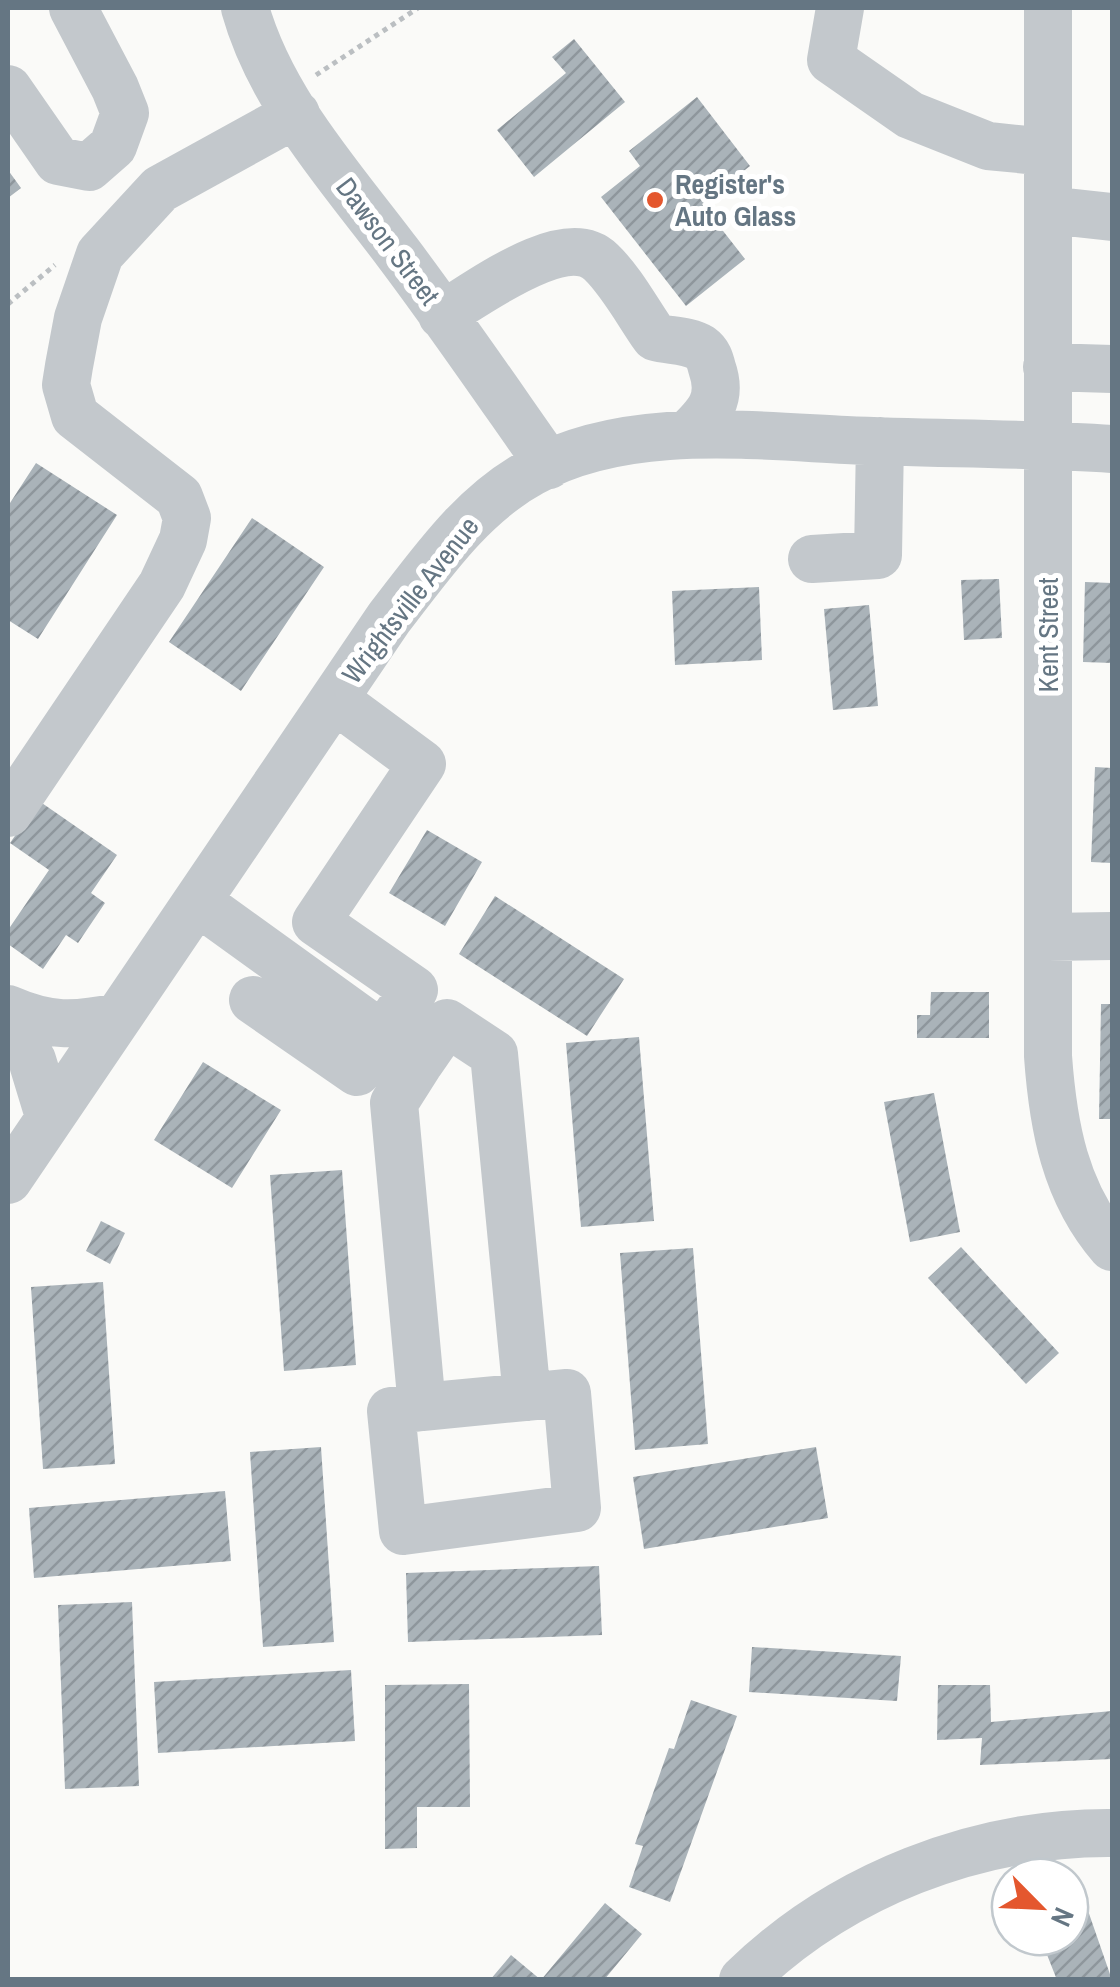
<svg xmlns="http://www.w3.org/2000/svg" width="1120" height="1987" font-family="'Archivo Narrow',sans-serif">
<style>
.building{fill:url(#building-hatch)}
.lines{fill:none;stroke-linecap:round;stroke-linejoin:round}
.path{stroke:#bbbfc2;stroke-width:5;stroke-dasharray:5 5;stroke-linecap:butt}
.minor{stroke:#c3c8cc;stroke-width:48}
.poi-dot{fill:#e4572e;stroke:#fff;stroke-width:4}
.labels{text-anchor:middle;dominant-baseline:central;stroke-width:10;stroke-linejoin:round;paint-order:stroke}
.poi-label{font-size:28px;font-weight:bold;fill:#657683;stroke:#fff;text-anchor:start}
.street-label{font-size:28px;fill:#657683;stroke:#fff}
</style>
<defs>
<pattern id="building-hatch" width="6" height="6" patternUnits="userSpaceOnUse" patternTransform="scale(2.5)"><rect width="6" height="6" fill="#aab3b9"/><path d="M-1 1l2-2M0 6l6-6M5 7l2-2" fill="none" stroke="#8e969c"/></pattern>
</defs>
<rect width="100%" height="100%" fill="#fafaf8"/>
<!-- building -->
<path class="building" d="M574,39l51,63 -91,75 -37,-47 69,-57 -14,-16z
M697,97l53,69 -48,38 43,55 -59,47 -85,-109 39,-31 -11,-15z
M8,170l13,18 -13,10z
M36,463l81,52 -79,124 -30,-19v-118l2,1z
M252,518l72,49 -83,124 -72,-49z
M999,579l3,59 -38,2 -3,-60z
M1085,582l27,1v80l-29,-1z
M759,587l3,73 -87,5 -3,-74z
M869,605l9,101 -45,4 -9,-101z
M1095,767l17,1v95l-21,-1z
M39,801l78,54 -26,38 14,10 -27,40 -12,-8 -23,34 -35,-25v-14l41,-60 -39,-27z
M427,830l55,32 -37,64 -56,-33z
M495,896l129,83 -37,57 -128,-82z
M931,992h58v46h-72v-23h13z
M1101,1004h11v115h-13z
M639,1037l15,184 -73,6 -15,-184z
M203,1062l78,48 -49,78 -78,-48z
M934,1093l26,139 -50,10 -26,-140z
M342,1170l14,195 -72,6 -14,-196z
M101,1221l24,12 -15,31 -24,-13z
M961,1247l98,106 -33,31 -98,-106z
M693,1248l15,196 -73,6 -15,-197z
M103,1282l12,182 -72,5 -12,-182z
M321,1447l13,195 -71,5 -13,-195z
M816,1447l12,71 -184,31 -11,-72z
M225,1491l6,70 -197,17 -5,-70z
M599,1566l3,69 -194,7 -2,-69z
M132,1602l7,184 -74,3 -7,-184z
M752,1647l149,9 -4,45 -148,-9z
M351,1670l4,71 -197,12 -4,-71z
M469,1684l1,123h-53v41l-32,1v-164z
M938,1685h52l1,37 121,-11v48l-132,6 2,-27 -45,2z
M691,1700l46,16 -67,186 -41,-15 14,-41 -8,-2 34,-96 5,1z
M1085,1902l27,78h-55l-17,-43h30v-29z
M605,1903l37,31 -38,46h-63z
M511,1955l30,25h-51z"/>
<g class="lines">
<!-- path -->
<path class="path" d="M316,75l102,-67
M8,304l47,-39"/>
<!-- minor -->
<path class="minor" d="M245,8c26,93 96,169 153,245 52,69 101,141 151,212
M840,8l-9,52 79,55 78,31 60,6
M1048,8v1048c5,70 17,137 64,191
M8,89l50,72 31,6 24,-21 12,-33 -10,-25 -42,-80
M1048,210l64,7
M442,315c34,-20 123,-88 159,-53 21,20 37,51 54,75 14,4 33,3 46,11 7,5 9,12 11,20 11,31 -3,46 -25,67
M1047,367l65,2
M812,559l66,-4 2,-114
M8,813l154,-228 21,-45 4,-22 -8,-21 -104,-81 -9,-31 3,-19 9,-48 22,-64 60,-65 136,-75
M198,902l222,160 -26,41 28,304 -31,4 12,120 174,-23 -10,-115 -145,14
M1048,937l64,-1
M253,1000l104,72 57,-82 -98,-68 106,-158 -88,-65
M8,1009c41,18 66,17 110,8
M8,1026l24,34 17,56
M420,1062l27,-39 47,31 33,343
M8,1180l381,-562c42,-54 82,-113 143,-146 91,-51 215,-37 314,-32 89,4 178,3 266,9
M743,1980c97,-95 234,-148 369,-147"/>
</g>
<!-- markers -->
<circle class="poi-dot" cx="655" cy="200" r="10"/>
<g class="labels">
<!-- poi labels -->
<g class="poi-label">
<text x="675" y="184">Register's<tspan x="675" dy="32">Auto Glass</tspan></text>
</g>
<!-- street labels -->
<g class="street-label">
<text transform="translate(388 241) rotate(53)">Dawson Street</text>
<text transform="translate(410 600) rotate(-52)">Wrightsville Avenue</text>
<text transform="translate(1048 635) rotate(-90)">Kent Street</text>
</g>
</g>
<!-- border -->
<rect width="1120" height="1987" fill="none" stroke="#657683" stroke-width="20"/>
<!-- north arrow -->
<g transform="translate(1040 1907) rotate(114)"><circle r="48" fill="#ffffff" stroke="#c1c8cd" stroke-width="2.5"/>
<path d="M0-8L18 38L0 25L-18 38Z" fill="#e4572e"/>
<text y="-15" font-size="28" font-weight="bold" text-anchor="middle" fill="#657683">N</text>
</g>
</svg>
